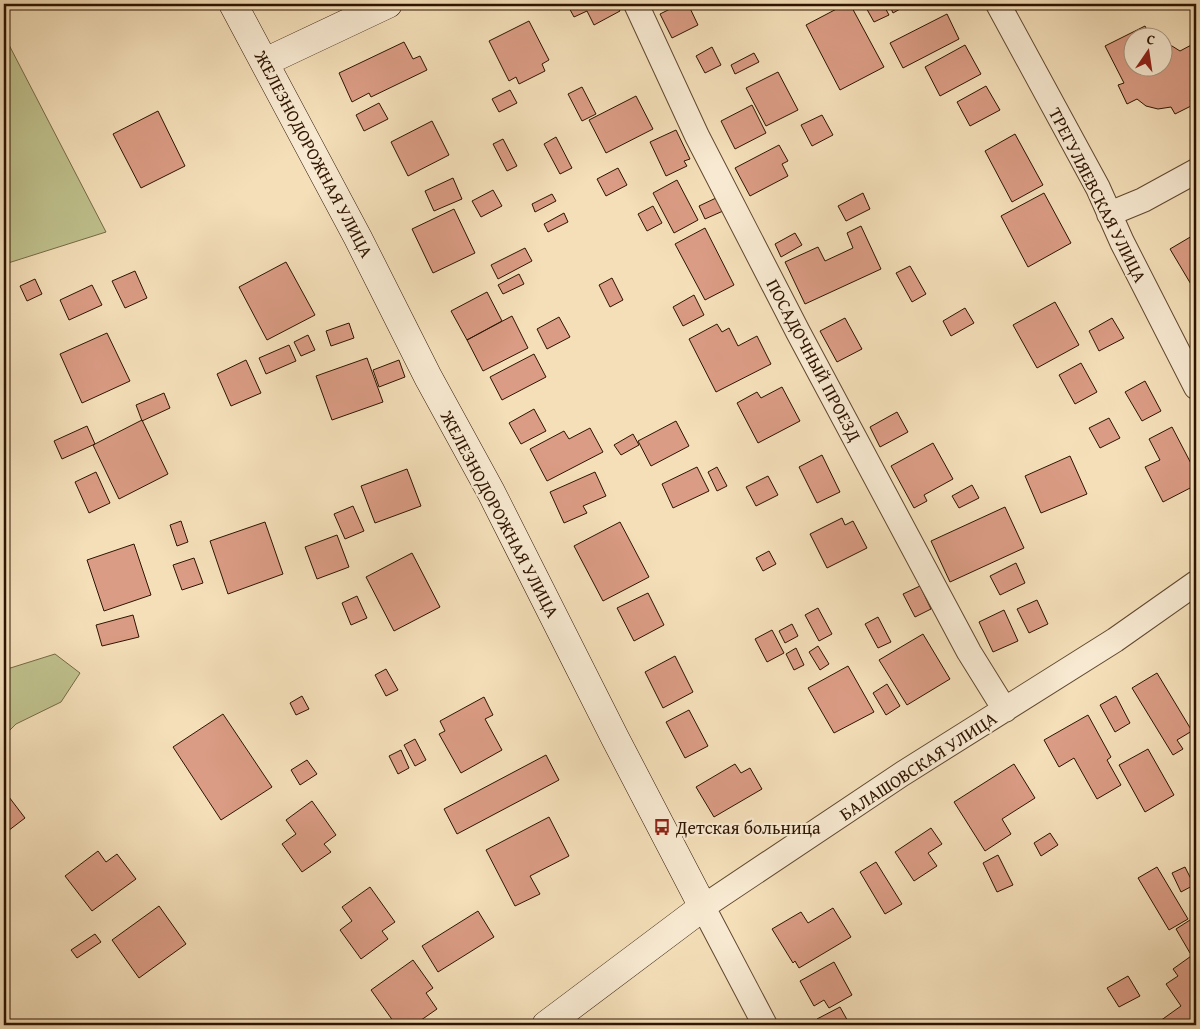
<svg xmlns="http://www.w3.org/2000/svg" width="1200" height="1029" font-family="'Gentium Book Plus',serif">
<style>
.green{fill:#bfc18d;stroke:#766a46}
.building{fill:#da9c84;stroke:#2e1400}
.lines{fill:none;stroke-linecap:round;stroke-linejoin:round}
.street-casing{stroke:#60472e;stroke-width:26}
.secondary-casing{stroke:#2e1400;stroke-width:29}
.street{stroke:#f8ead2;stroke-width:24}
.secondary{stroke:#f8ead2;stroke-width:28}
.labels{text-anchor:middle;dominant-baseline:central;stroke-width:4.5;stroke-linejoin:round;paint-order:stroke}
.street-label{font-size:18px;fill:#2e1400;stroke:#f8ead2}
.poi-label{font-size:18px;fill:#2e1400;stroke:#f8ead2;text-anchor:start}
</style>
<rect width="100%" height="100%" fill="#f4dfb9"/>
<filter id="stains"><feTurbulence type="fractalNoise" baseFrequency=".004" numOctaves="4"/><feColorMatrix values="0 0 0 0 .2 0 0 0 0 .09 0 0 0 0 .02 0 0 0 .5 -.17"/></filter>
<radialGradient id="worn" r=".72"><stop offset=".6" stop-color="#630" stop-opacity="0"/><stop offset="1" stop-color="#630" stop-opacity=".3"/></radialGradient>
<!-- green -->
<path class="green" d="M4,38l4,5 98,189 -101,32h-1z
M55,654l25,19 -19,29 -45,22 -12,12v-66z"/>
<!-- building -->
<path class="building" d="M567,4h49l4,7 -26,14 -7,-14 -13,6z
M680,4h8l10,21 -26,13 -12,-24z
M846,4h4l34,63 -44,23 -34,-65z
M864,4h19l6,11 -15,7z
M889,4h20l-16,9z
M947,14l12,25 -56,29 -13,-25z
M529,21l20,39 -7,4 3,7 -26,13 -3,-7 -7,4 -20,-40z
M1145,26l6,12h-19v30h30v-23l10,1 8,5 15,-8 1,1v53l-6,3 3,5 -18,9 -4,-7 -13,2 -12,-3 -9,-7 -10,5 -9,-19 6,-2 -19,-37z
M404,42l9,17 7,-3 7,14 -56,27 -2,-4 -17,9 -13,-29z
M965,45l16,29 -41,22 -15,-29z
M712,47l9,18 -16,8 -9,-17z
M754,53l5,9 -24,12 -4,-9z
M778,72l20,38 -32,16 -20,-38z
M986,86l14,24 -30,16 -13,-24z
M582,87l14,27 -14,7 -14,-27z
M510,90l7,13 -18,9 -7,-13z
M636,96l17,33 -47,24 -17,-33z
M379,103l9,16 -24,12 -8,-16z
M752,105l14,28 -31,16 -14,-28z
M158,111l27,55 -44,22 -28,-54z
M822,115l11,20 -21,11 -11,-21z
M432,121l17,34 -41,21 -17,-34z
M676,130l14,29 -6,2 3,5 -21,10 -16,-34z
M1015,134l28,51 -31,17 -27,-51z
M556,137l16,31 -12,6 -16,-30z
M503,139l14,27 -10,5 -14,-27z
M779,145l9,16 -6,3 6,12 -38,20 -15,-28z
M618,168l9,17 -21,11 -9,-17z
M453,178l9,21 -28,12 -9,-20z
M677,180l21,40 -24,13 -21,-40z
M493,190l9,16 -21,11 -9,-16z
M863,193l7,16 -24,12 -8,-15z
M1044,193l27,50 -43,24 -27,-51z
M552,194l4,7 -21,11 -3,-8z
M716,198l7,13 -18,8 -6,-13z
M653,206l9,17 -15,8 -9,-17z
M454,209l21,44 -42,20 -21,-44z
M564,213l4,9 -20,10 -4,-8z
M861,226l20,43 -76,35 -20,-42 33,-15 7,14 28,-13 -6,-15z
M705,228l29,57 -29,15 -30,-56z
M795,233l7,12 -21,12 -6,-13z
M1192,236l4,8v46l-1,1 -25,-42z
M525,248l7,13 -34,18 -7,-14z
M286,262l29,53 -48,25 -28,-53z
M910,266l16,28 -14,8 -16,-29z
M135,271l12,27 -22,10 -13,-27z
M519,274l5,10 -21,10 -5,-9z
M612,278l11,22 -13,7 -11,-22z
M35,279l7,15 -15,7 -7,-15z
M92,285l10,20 -33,15 -9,-20z
M487,292l15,29 -35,19 -16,-29z
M694,295l10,20 -21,11 -10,-19z
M1055,302l24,43 -42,23 -24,-43z
M965,308l9,15 -23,13 -8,-15z
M512,316l16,32 -45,23 -16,-31z
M559,317l11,20 -23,12 -10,-20z
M845,318l17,31 -25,13 -17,-31z
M1112,318l12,20 -25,13 -10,-20z
M349,323l5,15 -23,8 -5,-15z
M717,324l5,8 7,-4 9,18 19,-10 14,28 -55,28 -27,-53z
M107,333l23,48 -48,22 -22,-49z
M308,335l7,15 -14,6 -7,-14z
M289,345l7,16 -30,13 -7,-16z
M534,354l12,23 -44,23 -12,-23z
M367,358l16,44 -51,18 -16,-44z
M246,360l15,33 -30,13 -14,-32z
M399,360l6,17 -26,10 -6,-17z
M1081,363l16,29 -22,12 -16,-29z
M1145,381l16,30 -19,10 -17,-29z
M782,387l18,34 -42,22 -21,-40 20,-11 4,6z
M164,393l6,15 -28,13 -6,-16z
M534,409l12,22 -25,13 -12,-21z
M897,412l11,20 -28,15 -10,-20z
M1109,418l11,20 -20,10 -11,-20z
M142,420l26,54 -49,25 -26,-54z
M676,421l13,25 -38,20 -13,-25z
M87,426l8,18 -33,15 -8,-18z
M1172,427l24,46v12l-33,17 -18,-35 15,-7 -11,-21z
M590,428l13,24 -56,29 -17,-32 34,-18 5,8z
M633,434l6,11 -18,10 -7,-10z
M933,443l20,36 -29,16 3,6 -13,7 -23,-42z
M822,455l18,37 -23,11 -18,-36z
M1070,456l17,38 -46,19 -16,-37z
M697,467l12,24 -36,17 -11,-24z
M717,467l10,19 -10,5 -9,-19z
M407,469l14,37 -46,17 -14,-37z
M96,472l14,31 -21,10 -14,-31z
M595,472l11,24 -23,10 4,7 -23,10 -14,-31z
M768,476l10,19 -22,11 -10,-19z
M972,485l7,13 -20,10 -7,-12z
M353,506l11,25 -19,8 -11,-25z
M1005,507l19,41 -74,34 -19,-41z
M842,518l3,7 8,-4 14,27 -40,20 -17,-34z
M181,521l7,21 -11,4 -7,-21z
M265,522l18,52 -55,20 -18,-53z
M620,522l29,55 -46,24 -29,-55z
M337,535l12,32 -32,12 -12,-32z
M134,544l17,51 -47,16 -17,-51z
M769,551l7,13 -13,7 -7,-13z
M412,553l28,54 -46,24 -28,-54z
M194,558l9,25 -21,7 -9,-25z
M1016,563l9,20 -25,12 -10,-19z
M920,586l11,23 -16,8 -12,-23z
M648,593l16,32 -30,16 -17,-33z
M357,596l10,22 -16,7 -9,-22z
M1037,600l11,24 -19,9 -12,-24z
M818,608l14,26 -13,7 -14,-26z
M1004,610l14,31 -25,11 -14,-30z
M133,615l6,22 -37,9 -6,-21z
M878,617l13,25 -13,6 -13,-24z
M792,624l6,12 -13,7 -6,-12z
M772,630l12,23 -17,9 -12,-23z
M923,634l27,45 -43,26 -28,-45z
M818,646l11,18 -9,6 -11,-18z
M796,648l8,17 -10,5 -8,-16z
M675,656l18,36 -30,16 -18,-36z
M848,666l26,46 -40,21 -26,-45z
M386,669l12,21 -12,6 -11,-21z
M1157,673l35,58 -15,9 6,9 -10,6 -41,-67z
M887,684l13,22 -14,9 -13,-22z
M302,696l7,13 -13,6 -6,-12z
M1116,696l14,27 -15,9 -15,-27z
M484,697l9,18 -8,4 17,31 -41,23 -22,-39 6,-3 -5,-10z
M689,710l19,36 -23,12 -19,-36z
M223,714l49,73 -51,33 -48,-73z
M1088,715l23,42 -4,3 14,25 -24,14 -23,-41 -15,9 -15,-27z
M415,739l11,21 -11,6 -11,-21z
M1148,749l26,46 -29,17 -26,-47z
M401,750l8,18 -11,6 -9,-18z
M546,755l13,25 -102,54 -13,-25z
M307,760l10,14 -17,11 -9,-15z
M735,764l6,9 9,-5 12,21 -48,28 -18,-30z
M1014,764l21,34 -33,21 9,15 -26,17 -31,-49z
M9,797l16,21 -21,16v-33z
M312,801l24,34 -12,9 7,8 -29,20 -20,-28 14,-10 -10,-14z
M549,817l20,39 -39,20 10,18 -25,12 -29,-56z
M931,828l11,16 -14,9 9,13 -23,15 -19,-29z
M1050,833l8,12 -17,11 -7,-13z
M98,851l8,11 11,-8 19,25 -44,32 -27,-35z
M998,855l15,30 -16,7 -14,-29z
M876,862l26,42 -17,10 -25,-42z
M1157,867l31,52 -19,11 -31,-52z
M1185,867l9,18 -13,7 -9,-19z
M370,887l25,35 -13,9 6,8 -27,20 -21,-29 12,-9 -10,-14z
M159,906l27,38 -47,34 -27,-38z
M833,908l18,29 -52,31 -4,-7 -2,2 -21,-34 29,-17 7,11z
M478,911l16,26 -56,35 -16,-26z
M1190,920l6,10v19l-6,4 -14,-24z
M95,934l6,8 -24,16 -6,-8z
M1194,954l2,4v67h-32l-4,-4 21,-15 -15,-22 12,-8 -5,-7z
M413,960l20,28 -7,5 11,16 -23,16h-18l-25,-35z
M834,962l18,33 -23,13 -5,-8 -10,6 -14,-25z
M1128,976l12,20 -21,11 -12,-19z
M840,1007l10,18h-29l-4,-6z"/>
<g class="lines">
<!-- street casing -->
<g class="street-casing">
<path id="street" d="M636,4l61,132 101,196 171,320 36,58
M998,4l100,184 24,54 74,145
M1109,214l34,-14 53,-29
M765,1025l-62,-118 199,-133 213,-134 81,-57"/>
</g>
<!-- secondary casing -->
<g class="secondary-casing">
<path id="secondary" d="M233,4l125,234 70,139 63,115 124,246 88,169 -157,118
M265,62l123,-58"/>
</g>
<!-- street -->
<use href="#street" class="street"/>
<!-- secondary -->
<use href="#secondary" class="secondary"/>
</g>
<!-- icons -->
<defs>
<g id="bus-bare" transform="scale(1.35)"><path d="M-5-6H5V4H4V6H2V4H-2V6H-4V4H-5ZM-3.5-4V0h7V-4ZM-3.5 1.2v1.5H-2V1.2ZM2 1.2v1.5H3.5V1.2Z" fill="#8f2418" stroke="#f8ead2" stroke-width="2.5" paint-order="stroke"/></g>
</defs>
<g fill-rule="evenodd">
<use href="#bus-bare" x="662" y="827"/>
</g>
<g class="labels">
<!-- street labels -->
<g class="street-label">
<text transform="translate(314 154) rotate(62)">ЖЕЛЕЗНОДОРОЖНАЯ УЛИЦА</text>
<text transform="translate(1098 195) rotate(63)">ТРЕГУЛЯЕВСКАЯ УЛИЦА</text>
<text transform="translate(814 360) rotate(62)">ПОСАДОЧНЫЙ ПРОЕЗД</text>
<text transform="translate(500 514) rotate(62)">ЖЕЛЕЗНОДОРОЖНАЯ УЛИЦА</text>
<text transform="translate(918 766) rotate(-33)">БАЛАШОВСКАЯ УЛИЦА</text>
</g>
<!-- poi labels -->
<g class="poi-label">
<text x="676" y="827">Детская больница</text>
</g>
</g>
<!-- margin -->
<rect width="1200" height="1029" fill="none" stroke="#f4dfb9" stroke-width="20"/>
<rect x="5" y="5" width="1190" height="1019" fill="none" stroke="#2e1400" stroke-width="2.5"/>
<rect x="10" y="10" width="1180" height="1009" fill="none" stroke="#2e1400"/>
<!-- north arrow -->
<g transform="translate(1148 52) rotate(13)"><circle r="24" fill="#f8ead2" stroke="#a7947e"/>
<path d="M0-4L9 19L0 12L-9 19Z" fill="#8f2418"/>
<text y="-8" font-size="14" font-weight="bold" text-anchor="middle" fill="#2e1400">С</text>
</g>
<rect width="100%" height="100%" filter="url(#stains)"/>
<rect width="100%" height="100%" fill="url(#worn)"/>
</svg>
